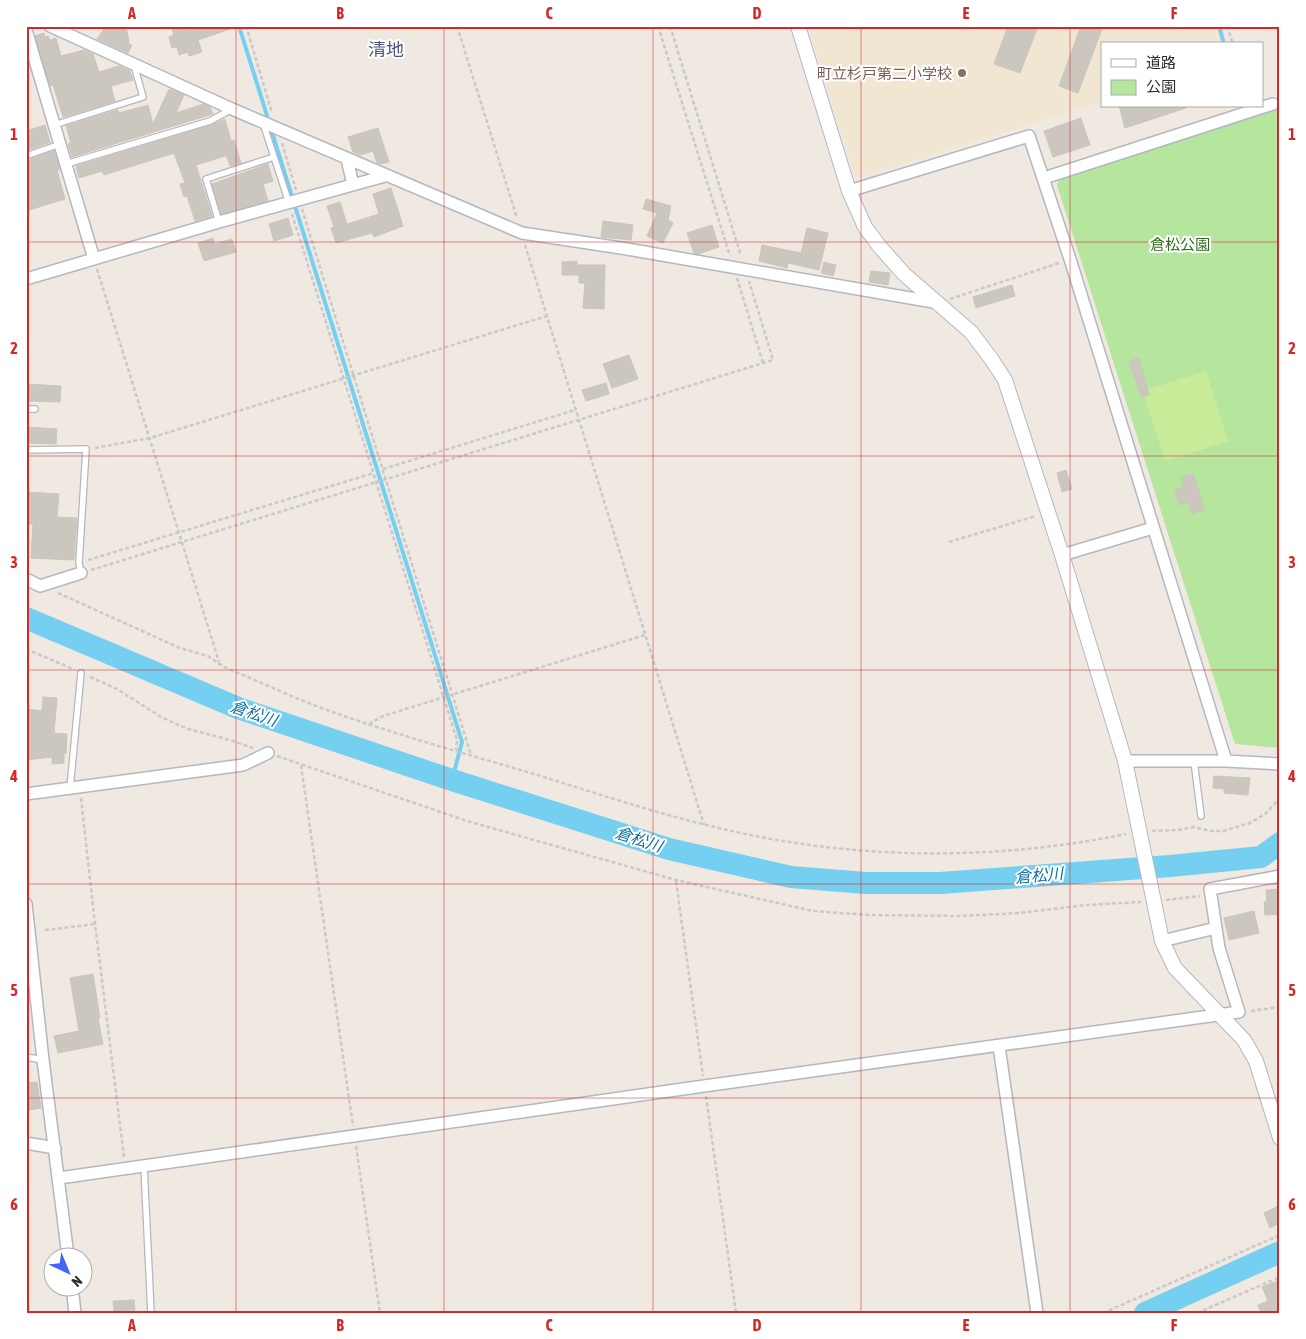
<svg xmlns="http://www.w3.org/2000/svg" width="1306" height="1339" font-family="'Asap Condensed','Noto Sans JP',sans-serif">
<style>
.education{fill:#f0e6d1}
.green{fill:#b6e59e}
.pitch{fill:#c9ec9a}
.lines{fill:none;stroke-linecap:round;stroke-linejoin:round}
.stream{stroke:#75cff0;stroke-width:4}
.river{stroke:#75cff0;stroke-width:22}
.building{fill:#cbc7bf;stroke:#cbc5ba}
.service-casing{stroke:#b4b7c1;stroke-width:8}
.minor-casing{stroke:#b4b7c1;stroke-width:14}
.tertiary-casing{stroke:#b4b7c1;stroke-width:16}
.path{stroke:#c9c9c9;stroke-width:2.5;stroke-dasharray:4 2.5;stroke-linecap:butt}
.service{stroke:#fff;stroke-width:5.5}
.minor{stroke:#fff;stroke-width:11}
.tertiary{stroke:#fff;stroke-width:14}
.grid{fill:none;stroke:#d62828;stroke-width:1;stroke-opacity:0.55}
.education-dot{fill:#8d6e63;stroke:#fff;stroke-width:2}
.labels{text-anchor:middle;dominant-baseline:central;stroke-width:4;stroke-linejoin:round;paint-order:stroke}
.education-label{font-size:15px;fill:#785e54;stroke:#fff;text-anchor:end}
.park-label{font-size:15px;fill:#2c6e1b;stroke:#fff}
.water-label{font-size:16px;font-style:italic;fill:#0d6fa3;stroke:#fff}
.quarter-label{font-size:18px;fill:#4d5680;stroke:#fff}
.neatline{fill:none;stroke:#d62828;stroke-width:2}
.grid-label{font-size:16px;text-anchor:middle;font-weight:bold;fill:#d62828}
</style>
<rect width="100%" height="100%" fill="#efe9e1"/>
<!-- education -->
<path class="education" d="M808,26h414l5,18h-125v58l-243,75 -5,-3z"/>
<!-- green -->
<path class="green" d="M1280,109v639l-45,-4 -178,-559 3,-8z"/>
<!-- pitch -->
<path class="pitch" d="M1206,371l22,70 -63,20 -22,-70z"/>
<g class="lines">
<!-- stream -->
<path class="stream" d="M239,26l30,96
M1219,26l5,18
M271,129l191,613 -10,38"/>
<!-- river -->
<path class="river" d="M26,618l212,90 214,72 217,69 122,28 75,6h74l230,-17 91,-9 19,-14
M1145,1313l135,-61"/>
</g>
<!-- building -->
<path class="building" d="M106,26h20l3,15 -1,3 4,1 -4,8 -31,-14z
M180,26h4l2,4 12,-4h35v2l-35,12 4,12 -13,4 -1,-4 -9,3 -2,-8 -5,1 -3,-11 5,-2 -2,-6z
M1008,26h30l-18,47 -26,-9z
M1081,26h22l-25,67 -19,-7z
M44,33l1,4 3,-1 2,4 6,-2 5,18 23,-6 9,4 6,18 20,-6 11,5 3,9 -22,6 4,15 -52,16 -10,-32 -3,1 -15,-50z
M169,89l15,6 -8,18 27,-9 7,3 3,7 -141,43 -4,-13 3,-1 -5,-17 52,-16 1,3 29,-8 5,19z
M1119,106h67v2l-61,20z
M1081,118l9,27 -37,12 -9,-26z
M225,119l6,22 3,-1 7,23 -11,3 -3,-9 -2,-1 -29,9 16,51 -17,5 -8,-25 -3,1 -4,-13 5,-1 -11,-30 -70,22 -2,-4 -23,7 -3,-12 135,-41z
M45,125l5,17 -24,9v-20z
M378,128l11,34 -8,2 -4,-1 -4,-12 -13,4 -7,-3 -5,-15z
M54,151l6,18 -3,1 8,29 -39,12v-50z
M268,164l5,17 -10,3 5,17 -47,13 -9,-30z
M391,188l12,38 -29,11 -2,-4 -36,10 -5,-15 3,-1 -7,-21 13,-4 7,22 32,-10 -6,-20z
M646,199l25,7 -3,14 5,3 -10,20 -16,-7 10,-23 -14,-4z
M288,218l5,17 -19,6 -5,-17z
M603,221l30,4 -2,15 -30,-3z
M712,225l7,22 -21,7 -4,-1 -7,-20z
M807,228l21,5 -9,37 -31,-7 -1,5 -28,-7 3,-16 39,8z
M213,238l2,6 17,-5 4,13 -32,9 -6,-18z
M577,261v4h28l-1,44 -21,-1 2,-25h-6v-8h-17v-13z
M824,262l12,3 -3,11 -12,-3z
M871,271l19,2 -2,12 -19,-3z
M1012,285l3,11 -39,12 -3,-11z
M629,355l9,24 -26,9 -9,-24z
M1139,358l10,37 -8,2 -12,-36z
M606,383l3,11 -23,7 -4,-11z
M26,384l35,2 -1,16 -34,-1z
M26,427l31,2 -1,15 -30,-1z
M1066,470l6,19 -10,3 -5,-19z
M1194,474l10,36 -12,4 -4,-12 -9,3 -4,-15 9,-3 -3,-10z
M29,492l30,2 -2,23 20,1 -3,42 -43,-2 2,-34h-6z
M43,697l14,1 -3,35 13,1 -1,19h-2v10l-12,1v-7l-26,3v-51l16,2z
M1214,776l36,2 -2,17 -24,-2v-4l-11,-1z
M1280,889v25l-15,1 -1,-13h3l-1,-12z
M1254,911l5,22 -30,7 -5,-22z
M93,974l7,44h-2l5,26 -45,9 -4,-17 25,-5 -9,-53z
M37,1082l4,26 -12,2 -3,-27z
M1280,1205v18l-10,5 -6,-15z
M1280,1280v33h-19l-3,-8 10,-4 -6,-14z
M134,1300l1,10 -21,1 -1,-10z"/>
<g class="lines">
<!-- service casing -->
<g class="service-casing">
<path id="service" d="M263,123l26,80
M54,125l89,-28 -9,-32
M26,156l34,-12
M66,164l144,-43 22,-12
M219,222l-13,-43 68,-22
M26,409h9
M26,450l60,-1 -7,114 2,10
M1194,761l7,55
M70,788l11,-115
M26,1057l17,3
M144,1166l7,147"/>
</g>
<!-- minor casing -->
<g class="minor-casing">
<path id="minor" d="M50,26l182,83 290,124 99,15 318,55
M26,30l68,229
M347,159l6,26
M1044,178l229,-74
M849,191l180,-55 41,123 156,502
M26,279l193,-57 166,-46
M1062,555l91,-27
M26,579l14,7 41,-13
M1125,761h101l54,3
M26,794l217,-29 25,-12
M26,904l17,156 25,196
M1216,928l-6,-39 70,-13
M999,1046l38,267
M26,1143l29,5
M59,1178l645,-92 535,-74 -20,-64 -3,-20 -54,13
M72,1286l3,27"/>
</g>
<!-- tertiary casing -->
<g class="tertiary-casing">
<path id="tertiary" d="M798,26l51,165 16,36 15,20 24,27 67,58 21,28 13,20 57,175 63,206 37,180 13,27 69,72 12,21 24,77"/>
</g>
<!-- path -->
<path class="path" d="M246,26l26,87
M457,26l60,192
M658,26l72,230
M670,26l71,230
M1227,26l6,18
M282,143l14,47
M302,209l169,546
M292,214l165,526 -1,10
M525,245l179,580
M97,269l122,393
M737,278l26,85
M950,299l109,-36
M95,448l55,-10 397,-122
M383,469l192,-59
M949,542l87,-26
M88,560l286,-87
M91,570l682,-210 -24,-79
M58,593l122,55 28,8 16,11c39,16 78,35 117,48 64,22 129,40 193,59 68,21 136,44 207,59 126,27 259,27 385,1
M26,649l47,20
M90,677l27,12 44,28 27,12 42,11 23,8
M369,724l14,-8 262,-81
M277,756l190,65 209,59 137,31 56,4 91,1 60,-3 66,-8 55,-3
M301,765l52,361
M81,798l14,126 29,233
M1152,831l26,-1 15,-3 18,4h12l27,-8 15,-9 15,-16
M676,881l27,195
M1166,900l34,-4
M45,930l50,-6
M1251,1011l29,-4
M706,1096l30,217
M356,1146l24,167
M1103,1313l177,-78
M1197,1313l83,-36"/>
<!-- service -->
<use href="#service" class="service"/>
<!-- minor -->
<use href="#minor" class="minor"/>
<!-- tertiary -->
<use href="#tertiary" class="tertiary"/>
</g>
<!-- grid -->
<path class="grid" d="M236,26v1287M444,26v1287M653,26v1287M861,26v1287M1070,26v1287M26,242h1254M26,456h1254M26,670h1254M26,884h1254M26,1098h1254"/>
<!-- markers -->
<circle class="education-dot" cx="962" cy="73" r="5"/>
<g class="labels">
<!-- education labels -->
<g class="education-label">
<text x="952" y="73">町立杉戸第二小学校</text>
</g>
<!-- park labels -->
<g class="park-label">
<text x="1180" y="244">倉松公園</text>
</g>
<!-- water labels -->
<g class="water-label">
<text transform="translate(254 713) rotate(19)">倉松川</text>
<text transform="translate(639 839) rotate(18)">倉松川</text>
<text transform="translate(1039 875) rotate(-5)">倉松川</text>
</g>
<!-- quarter labels -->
<g class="quarter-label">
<text x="386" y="49">清地</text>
</g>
</g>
<!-- border -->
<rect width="1306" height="1339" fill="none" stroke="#ffffff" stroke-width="55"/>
<!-- legend -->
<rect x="1101" y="42" width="162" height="65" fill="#ffffff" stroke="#ababab"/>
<rect x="1111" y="59" width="25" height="8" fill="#ffffff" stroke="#ababab"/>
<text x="1146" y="68" font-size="15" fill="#2e2e2e">道路</text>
<rect x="1111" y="80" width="25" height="15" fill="#b6e59e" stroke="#ababab"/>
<text x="1146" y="92" font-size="15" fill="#2e2e2e">公園</text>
<!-- north arrow -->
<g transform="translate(68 1272) rotate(136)"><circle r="24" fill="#ffffff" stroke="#ababab"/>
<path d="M0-4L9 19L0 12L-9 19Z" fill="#4264fb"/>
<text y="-8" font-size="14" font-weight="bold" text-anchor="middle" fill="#2e2e2e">N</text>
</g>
<rect x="28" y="28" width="1250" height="1284" class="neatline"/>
<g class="grid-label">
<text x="132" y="19">A</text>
<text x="340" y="19">B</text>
<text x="549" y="19">C</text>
<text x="757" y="19">D</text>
<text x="966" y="19">E</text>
<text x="1174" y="19">F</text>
<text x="14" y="140">1</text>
<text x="1292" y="140">1</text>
<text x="14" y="354">2</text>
<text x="1292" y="354">2</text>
<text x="14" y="568">3</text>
<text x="1292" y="568">3</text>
<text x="14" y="782">4</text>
<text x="1292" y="782">4</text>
<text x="14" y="996">5</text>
<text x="1292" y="996">5</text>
<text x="14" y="1210">6</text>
<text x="1292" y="1210">6</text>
<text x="132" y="1331">A</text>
<text x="340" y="1331">B</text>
<text x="549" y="1331">C</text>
<text x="757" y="1331">D</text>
<text x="966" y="1331">E</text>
<text x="1174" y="1331">F</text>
</g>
</svg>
